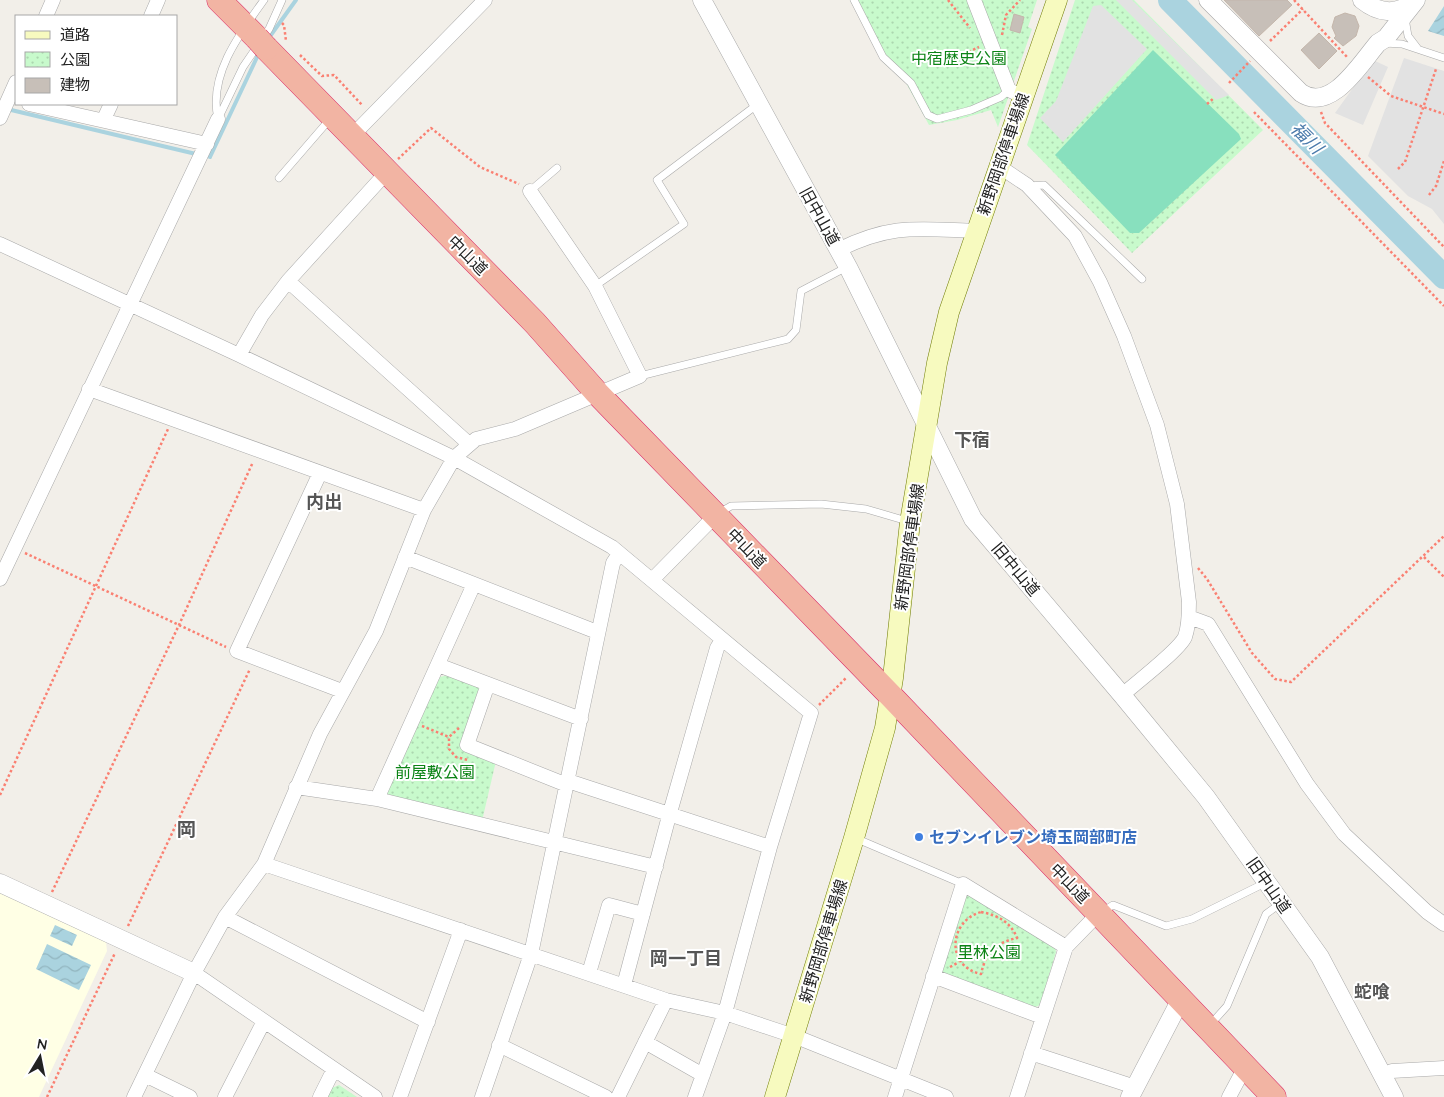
<svg xmlns="http://www.w3.org/2000/svg" width="1444" height="1097" font-family="Quicksand,'Noto Sans JP',sans-serif">
<style>
.education{fill:#ffffe5}
.park{fill:url(#park-dots)}
.pitch{fill:#88e0be}
.parking{fill:#e2e2e2}
.water{fill:url(#water-waves)}
.lines{fill:none;stroke-linecap:round;stroke-linejoin:round}
.stream{stroke:#aad3df;stroke-width:4}
.river{stroke:#aad3df;stroke-width:24}
.building{fill:#c7bfb8;stroke:#c4b6ab}
.service-casing{stroke:#a9a9a9;stroke-width:8}
.minor-casing{stroke:#a9a9a9;stroke-width:15}
.tertiary-casing{stroke:#a9a9a9;stroke-width:19}
.secondary-casing{stroke:#707d05;stroke-width:21}
.trunk-casing{stroke:#dc2a67;stroke-width:25}
.path{stroke:#fa8072;stroke-width:2.5;stroke-dasharray:2.5 2.5;stroke-linecap:butt}
.service{stroke:#fff;stroke-width:7}
.minor{stroke:#fff;stroke-width:14}
.tertiary{stroke:#fff;stroke-width:18}
.secondary{stroke:#f7fabf;stroke-width:20}
.trunk{stroke:#f2b4a3;stroke-width:24}
.trunk-bridge-casing{stroke:#dc2a67;stroke-width:25;stroke-linecap:butt}
.trunk-bridge{stroke:#f2b4a3;stroke-width:24}
.shop-dot{fill:#3f7fe0;stroke:#fff;stroke-width:2}
.labels{text-anchor:middle;dominant-baseline:central;stroke-width:4;stroke-linejoin:round;paint-order:stroke}
.park-label{font-size:16px;fill:#0c8416;stroke:#fff}
.street-label{font-size:16px;fill:#222;stroke:#fff}
.shop-label{font-size:16px;font-weight:bold;fill:#366cbe;stroke:#fff;text-anchor:start}
.water-label{font-size:18px;font-style:italic;fill:#4a7aab;stroke:#fff}
.neighbourhood-label{font-size:18px;font-weight:bold;fill:#555;stroke:#fff}
.quarter-label{font-size:19px;font-weight:bold;fill:#555;stroke:#fff}
</style>
<defs>
<pattern id="park-dots" width="8" height="8" patternUnits="userSpaceOnUse" patternTransform="scale(1.25)"><rect width="8" height="8" fill="#c8facc"/><path d="M2 2h.1M6 6h.1" fill="none" stroke="#acd6af" stroke-width="1.8" stroke-linecap="round"/></pattern>
<pattern id="water-waves" width="16" height="10" patternUnits="userSpaceOnUse" patternTransform="scale(1.25)"><rect width="16" height="10" fill="#aad3df"/><path d="M0 5q4-4 8 0t8 0" fill="none" stroke="#92b5bf"/></pattern>
</defs>
<rect width="100%" height="100%" fill="#f2efe9"/>
<!-- education -->
<path class="education" d="M0,893l106,49 1,9 -68,146h-39z"/>
<!-- park -->
<path class="park" d="M850,0h187l-9,27 4,2 -34,98 -7,-17 -34,10 -28,5 -23,-42 -23,-21z
M1075,0h59l129,130 -131,123 -105,-108z
M448,675l35,14 -21,58 34,14 -14,60 -95,-24 -2,-4 55,-116z
M965,892l90,56 1,4 -16,53 -7,3 -92,-36z
M339,1085l18,12h-30l5,-9z"/>
<!-- pitch -->
<path class="pitch" d="M1153,50l86,84 2,5 -102,94h-9l-75,-78z"/>
<!-- parking -->
<path class="parking" d="M1116,0h16l97,95 -13,5z
M1101,5l46,44 -84,93 -23,-24 16,-17 37,-95z
M1404,58l40,13v153l-12,-15 -24,-13 -40,-40z
M1373,60l15,7 -25,58 -28,-12z"/>
<!-- water -->
<path class="water" d="M1444,6v30l-16,-5z
M55,925l22,10 -5,11 -22,-10z
M47,944l44,21 -12,25 -43,-21z"/>
<g class="lines">
<!-- stream -->
<path class="stream" d="M268,39l28,-39
M7,109l189,45
M208,156l2,1 49,-104"/>
<!-- river -->
<path class="river" d="M1170,0l274,277"/>
</g>
<!-- building -->
<path class="building" d="M1224,0h63l5,5 -33,31z
M1345,13l10,3 4,10 -3,10 -13,10 -9,-8 2,-2 -4,-9 3,-10z
M1014,14l10,3 -4,16 -10,-3z
M1319,33l18,18 -18,18 -18,-19z"/>
<g class="lines">
<!-- service casing -->
<g class="service-casing">
<path id="service" d="M854,0l29,57 28,26 17,32 9,4 34,-9 30,-13 8,-7
M1405,18l3,18 10,13
M1384,43l18,1 42,14
M218,119l25,-52 26,-38 13,-29
M218,119c-10,-44 22,-86 46,-119
M279,178l51,-59
M1028,186l16,-1 98,94
M530,191l27,-23
M595,286l89,-62 -27,-44 101,-76
M640,376l148,-37 8,-9 5,-39 46,-24
M719,513l12,-7 90,-2 45,5 41,12
M855,838l108,46
M1102,912l11,-7 53,21 26,-7 73,-36
M1210,1025l17,-19 39,-92 15,-11"/>
</g>
<!-- minor casing -->
<g class="minor-casing">
<path id="minor" d="M974,0l35,90 15,7
M46,16l7,-16
M151,16l7,-16
M29,104l178,40
M0,118l16,-36
M104,119l7,-15
M351,137l134,-137
M1000,167l27,18 48,51 25,46 24,54 33,89 20,79 12,98c0,11 0,24 -4,35 -6,13 -50,47 -63,58
M0,244l239,111 215,103 158,89 199,166 -41,134 -45,166 -30,84
M838,250c54,-27 81,-21 138,-19
M288,281l180,162
M239,355l23,-40 26,-34 98,-108
M89,389l335,121
M320,473l-83,178 105,40
M405,557l192,75
M0,579l218,-460
M652,580l63,-64
M1189,617l19,7 99,160 37,50 83,78 17,12
M438,665l143,54
M488,684l-21,61 100,40
M568,781l202,66
M296,787l81,12 279,68
M377,799l97,-215
M264,864l402,136 59,13 69,23 152,61
M225,917l203,105
M194,973l181,124
M589,973l20,-68 34,9
M933,976l109,41
M624,985l45,-169 48,-168 5,-8
M645,1042l58,33
M499,1045l107,52
M1031,1053l104,34
M145,1075l45,22
M1382,1075l10,-4 52,-3
M134,1097l60,-124 31,-56 39,-53 56,-130 56,-103 48,-121 30,-52 22,-19 39,-10 125,-53 -45,-90 -65,-95
M225,1097l39,-76
M320,1097l14,-28
M400,1097l61,-167
M482,1097l49,-143 82,-391 6,-9
M618,1097l48,-97
M895,1097l68,-213 103,63
M1017,1097l49,-150 33,-34
M1229,1097l16,-30"/>
</g>
<!-- tertiary casing -->
<g class="tertiary-casing">
<path id="tertiary" d="M702,0l146,267 125,252 149,176 84,102 114,160 74,140
M1208,0l93,93c30,20 59,-29 77,-50l8,-5 30,-38
M1362,0c16,13 34,16 51,2
M0,883l194,90
M1130,1097l51,-98"/>
</g>
<!-- secondary casing -->
<g class="secondary-casing">
<path id="secondary" d="M775,1097l79,-259 31,-110 8,-50 17,-156 27,-159 12,-51 108,-312"/>
</g>
<!-- trunk casing -->
<g class="trunk-casing">
<path id="trunk" d="M219,0l38,38
M266,48l269,275 62,70 294,303 383,401"/>
</g>
<!-- path -->
<path class="path" d="M948,0l22,28
M1294,0l53,57
M282,23l2,2 2,16
M1002,35l4,-20 14,-15
M1270,41l33,-32
M964,54l15,-7
M300,55l22,21 12,-1 29,31
M1368,77l23,19 53,18
M1229,83l21,-22
M1207,104l7,-6
M1254,112l190,194
M1321,112l4,11 119,124
M398,159l33,-31 49,39 39,17
M1398,169l7,-7 31,-93
M1429,195l7,-9 8,-25
M25,553l201,94
M1424,557l20,20
M1198,568l9,11 45,74 23,26 16,3 153,-146
M819,705l28,-28
M422,726l27,11
M459,728l-10,9v12l7,8 12,3
M0,795l168,-366
M52,892l127,-267 74,-163
M981,912c16,3 30,10 36,26 -22,5 -31,14 -36,36 -36,-8 -32,-53 0,-62z
M128,926l122,-257
M950,967l9,-5
M47,1097l68,-144"/>
<!-- service -->
<use href="#service" class="service"/>
<!-- minor -->
<use href="#minor" class="minor"/>
<!-- tertiary -->
<use href="#tertiary" class="tertiary"/>
<!-- secondary -->
<use href="#secondary" class="secondary"/>
<!-- trunk -->
<use href="#trunk" class="trunk"/>
<!-- trunk-bridge casing -->
<g class="trunk-bridge-casing">
<path id="trunk-bridge" d="M257,38l9,10"/>
</g>
<!-- trunk-bridge -->
<use href="#trunk-bridge" class="trunk-bridge"/>
</g>
<!-- markers -->
<circle class="shop-dot" cx="919" cy="837" r="5"/>
<g class="labels">
<!-- park labels -->
<g class="park-label">
<text x="959" y="58">中宿歴史公園</text>
<text x="435" y="772">前屋敷公園</text>
<text x="989" y="952">里林公園</text>
</g>
<!-- street labels -->
<g class="street-label">
<text transform="translate(1003 154) rotate(-71)">新野岡部停車場線</text>
<text transform="translate(820 216) rotate(61)">旧中山道</text>
<text transform="translate(468 255) rotate(45)">中山道</text>
<text transform="translate(909 547) rotate(-82)">新野岡部停車場線</text>
<text transform="translate(747 548) rotate(46)">中山道</text>
<text transform="translate(1016 569) rotate(50)">旧中山道</text>
<text transform="translate(1070 883) rotate(46)">中山道</text>
<text transform="translate(1269 885) rotate(55)">旧中山道</text>
<text transform="translate(823 941) rotate(-73)">新野岡部停車場線</text>
</g>
<!-- shop labels -->
<g class="shop-label">
<text x="929" y="837">セブンイレブン埼玉岡部町店</text>
</g>
<!-- water labels -->
<g class="water-label">
<text transform="translate(1307 138) rotate(45)">福川</text>
</g>
<!-- neighbourhood labels -->
<g class="neighbourhood-label">
<text x="972" y="439">下宿</text>
<text x="324" y="501">内出</text>
<text x="686" y="958">岡一丁目</text>
<text x="1372" y="991">蛇喰</text>
</g>
<!-- quarter labels -->
<g class="quarter-label">
<text x="186" y="829">岡</text>
</g>
</g>
<!-- legend -->
<rect x="15" y="15" width="162" height="90" fill="#ffffff" stroke="#a7a7a7"/>
<rect x="25" y="31" width="25" height="8" fill="#f7fabf" stroke="#a7a7a7"/>
<text x="60" y="40" font-size="15" fill="#222222">道路</text>
<rect x="25" y="52" width="25" height="15" fill="url(#park-dots)" stroke="#a7a7a7"/>
<text x="60" y="65" font-size="15" fill="#222222">公園</text>
<rect x="25" y="78" width="25" height="15" fill="#c7bfb8" stroke="#a7a7a7"/>
<text x="60" y="90" font-size="15" fill="#222222">建物</text>
<!-- north arrow -->
<g transform="translate(40 1057) rotate(10)" stroke="#ffffff" stroke-width="4" paint-order="stroke">
<path d="M0-4L9 19L0 12L-9 19Z" fill="#222222"/>
<text y="-8" font-size="14" font-weight="bold" text-anchor="middle" fill="#222222">N</text>
</g>
</svg>
